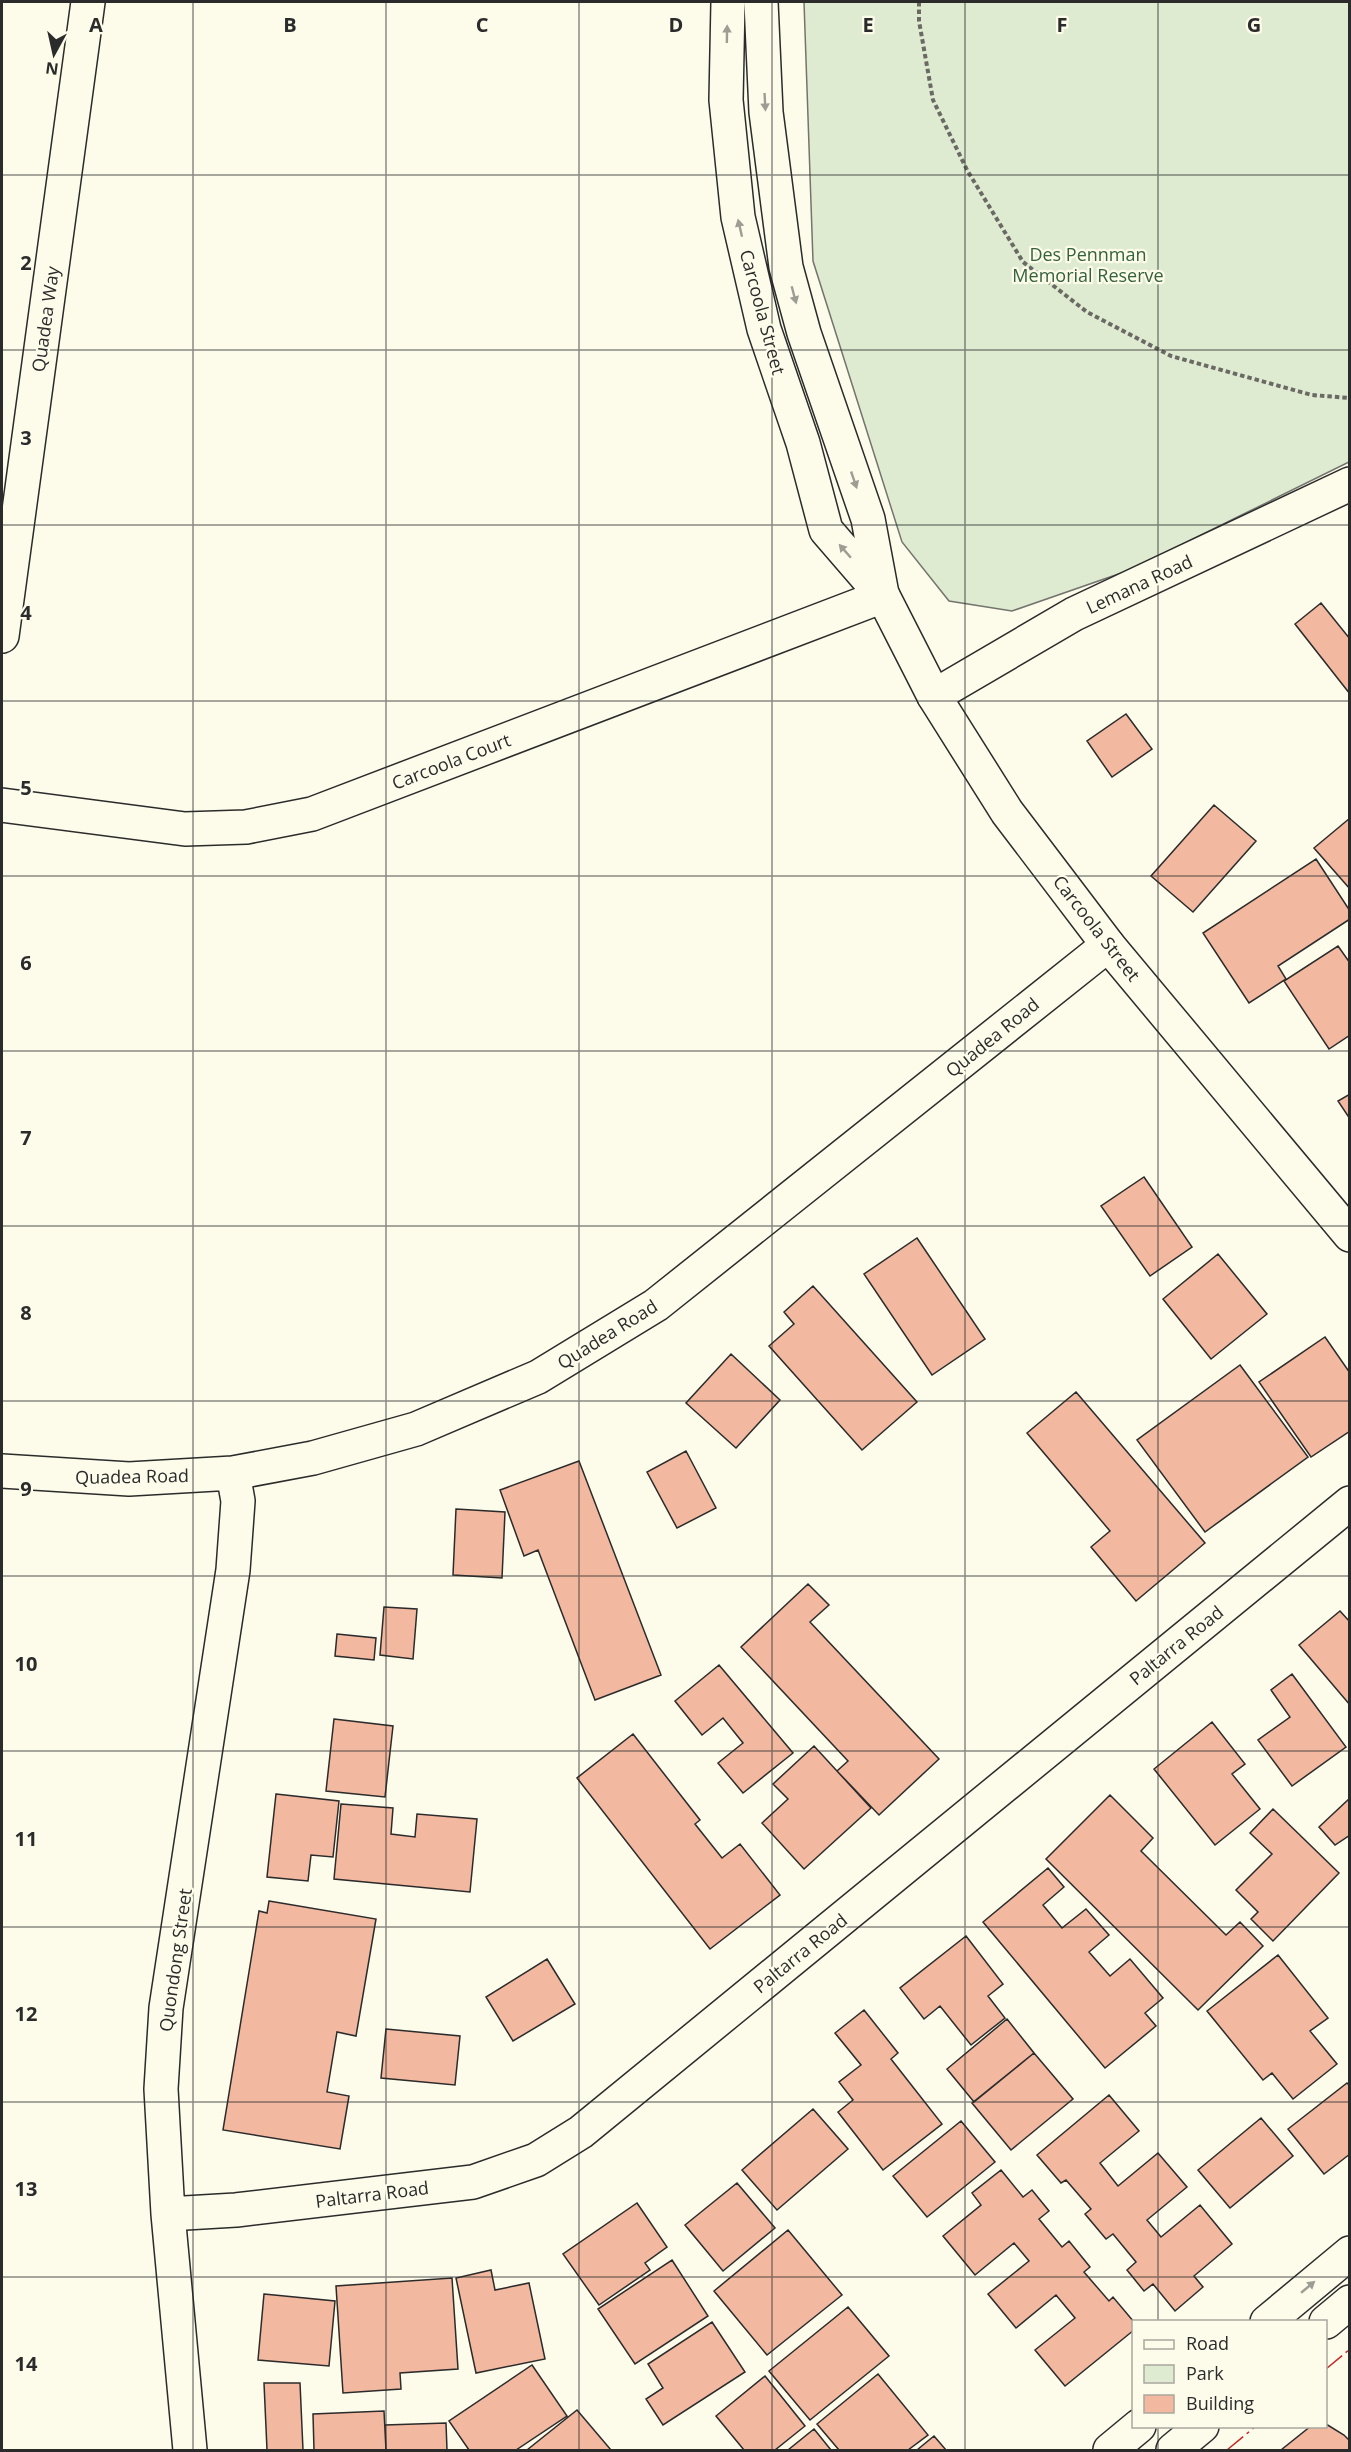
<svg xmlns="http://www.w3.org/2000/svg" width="1351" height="2452" font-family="'Open Sans',sans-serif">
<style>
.green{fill:#deebd1;stroke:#74746e;stroke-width:1.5}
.building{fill:#f2b8a0;stroke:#2b2b2b;stroke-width:1.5}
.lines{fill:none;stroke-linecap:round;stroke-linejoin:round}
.minor-casing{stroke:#2b2b2b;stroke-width:36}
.tertiary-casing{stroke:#2b2b2b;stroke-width:36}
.primary-casing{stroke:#2b2b2b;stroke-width:36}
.path{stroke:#6a6964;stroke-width:4;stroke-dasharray:4.5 3;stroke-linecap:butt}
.minor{stroke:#fdfbea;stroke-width:33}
.tertiary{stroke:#fdfbea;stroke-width:33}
.primary{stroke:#fdfbea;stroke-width:33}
.power{stroke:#c62828;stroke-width:1.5;stroke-dasharray:21 4.5 3 4.5;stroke-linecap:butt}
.oneway{fill:#9e9d94}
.grid{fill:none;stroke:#2b2b2b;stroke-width:1.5;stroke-opacity:0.55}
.labels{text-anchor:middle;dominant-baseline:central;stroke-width:4.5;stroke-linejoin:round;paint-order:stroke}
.park-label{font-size:18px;fill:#34623c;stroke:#fdfbea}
.street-label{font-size:18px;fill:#2b2b2b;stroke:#fdfbea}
.grid-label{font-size:20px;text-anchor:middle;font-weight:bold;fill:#2b2b2b;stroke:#fdfbea;stroke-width:4.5;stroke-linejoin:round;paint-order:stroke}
</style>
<rect width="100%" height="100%" fill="#fdfbea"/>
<!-- green -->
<path class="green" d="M804,2h545v460l-219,108 -118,41 -63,-10 -47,-59 -89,-281z"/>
<!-- building -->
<path class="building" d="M1321,603l29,36v55l-55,-70z
M1126,714l26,35 -40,28 -25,-36z
M1214,805l42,36 -63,71 -42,-36z
M1350,818v71l-36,-41z
M1316,859l34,52v8l-72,47 8,13 -37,24 -46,-70z
M1338,946l12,17v72l-21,14 -45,-68z
M1350,1094v25l-12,-18z
M1144,1177l48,70 -42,29 -49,-70z
M917,1238l68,101 -53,36 -68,-101z
M1218,1254l49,60 -56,45 -48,-60z
M813,1286l104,116 -55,48 -93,-104 25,-22 -10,-12z
M1325,1337l25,36v58l-39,26 -52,-75z
M731,1354l49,46 -44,48 -50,-45z
M1240,1365l68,92 -103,75 -68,-92z
M1076,1392l129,151 -69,58 -45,-54 19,-16 -83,-98z
M686,1451l30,57 -39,20 -30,-56z
M579,1461l82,214 -66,25 -57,-150 -14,6 -24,-66z
M456,1509l49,3 -3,66 -49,-3z
M808,1584l21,21 -19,17 129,137 -60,56 -42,-44 11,-10 -107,-114z
M384,1607l33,2 -4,50 -33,-4z
M1340,1611l10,11v83l-51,-60z
M337,1634l39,4 -2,22 -39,-4z
M719,1665l74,88 -50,40 -25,-30 25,-20 -20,-25 -21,17 -27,-34z
M1292,1674l54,73 -54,39 -34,-46 32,-23 -19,-27z
M334,1719l59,7 -8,71 -59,-6z
M1212,1722l33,42 -13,10 28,35 -45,36 -61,-76z
M633,1734l67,86 -5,4 27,34 18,-14 40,51 -70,54 -133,-171z
M814,1746l57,62 -67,61 -42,-46 26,-24 -15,-15z
M276,1794l63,7 -6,56 -22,-2 -3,26 -41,-4z
M1110,1795l43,43 -12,13 85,84 14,-13 23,24 -65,64 -152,-151z
M1350,1798v37l-15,10 -16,-18z
M341,1804l52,4 -2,26 24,3 2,-23 60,5 -7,73 -136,-13z
M1273,1809l66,64 -66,68 -22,-22 7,-7 -22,-22 36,-36 -22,-21z
M1048,1868l16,19 -21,18 19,23 24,-19 23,26 -20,17 21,24 20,-17 33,39 -18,15 11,13 -51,42 -122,-146z
M269,1901l107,18 -20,117 -19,-4 -10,60 22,4 -9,53 -117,-19 36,-219 8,2z
M966,1936l37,48 -15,12 17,22 -34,27 -31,-39 -16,13 -24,-31z
M1278,1955l50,63 -18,13 27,33 -44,35 -21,-26 -9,7 -56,-69z
M547,1959l28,45 -62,37 -27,-44z
M864,2010l34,43 -7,6 51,65 -59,46 -45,-58 15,-12 -14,-18 22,-17 -26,-32z
M1007,2019l27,34 -60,49 -27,-33z
M386,2029l74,7 -5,49 -74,-7z
M1034,2053l39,46 -62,51 -39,-47z
M1347,2083l3,3v68l-26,20 -36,-45z
M1109,2095l30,36 -39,32 18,23 40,-33 29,34 -40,33 14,17 39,-32 32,39 -38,32 9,11 -28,24 -22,-27 -9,7 -17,-21 9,-8 -23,-28 -7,5 -21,-25 6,-5 -25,-29 -5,3 -24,-28z
M813,2109l35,40 -71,61 -35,-40z
M1261,2118l32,38 -63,52 -32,-38z
M961,2121l34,41 -68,55 -34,-41z
M1001,2170l22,27 9,-7 17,21 -10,8 23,28 7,-6 21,26 -6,5 25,29 4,-4 21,25v8l-69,56 -30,-36 40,-32 -19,-23 -40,33 -28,-34 41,-33 -15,-18 -39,32 -32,-39 38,-31 -9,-12z
M737,2183l38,45 -52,43 -38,-46z
M637,2203l30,44 -22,16 5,7 -51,35 -36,-51z
M788,2230l54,65 -75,60 -53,-64z
M672,2260l36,56 -73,48 -37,-55z
M491,2270l4,20 34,-7 16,76 -69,14 -20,-95z
M452,2278l6,91 -58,4 1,16 -58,4 -7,-107z
M264,2294l71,7 -6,65 -71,-6z
M848,2307l41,49 -79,64 -41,-49z
M712,2322l33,50 -82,53 -17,-26 17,-11 -15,-24z
M532,2365l35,51 -51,34h-47l-20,-29z
M878,2374l50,61 -20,15h-69l-22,-26z
M765,2376l40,50 -30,24h-31l-28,-34z
M264,2383h36l3,67h-36z
M577,2410l34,40h-84z
M384,2411l2,39h-72l-1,-36z
M446,2423l1,27h-61l-1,-25z
M1326,2424l18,11 6,6v9h-69l30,-24h15z
M814,2429l17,21h-43z
M934,2436l12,14h-29z"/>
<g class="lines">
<!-- minor casing -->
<g class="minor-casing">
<path id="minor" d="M2,636l86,-634
M934,696l140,-82 276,-130
M2,805l183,24 61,-2 66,-13 571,-218
M2,1471l127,8 104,-6 80,-15 103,-29 122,-52 118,-72 452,-360
M168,2214l68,-4 237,-28 63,-22 45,-28 769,-629
M190,2450l-22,-236 -7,-125 5,-81 67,-438 5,-69 -5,-28"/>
</g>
<!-- tertiary casing -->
<g class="tertiary-casing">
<path id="tertiary" d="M728,2l-2,98 12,117 26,112 39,114 23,87 57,66 51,100 73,116 101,133 242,290
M761,2l5,110 20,155 18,66 64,186 14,75"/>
</g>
<!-- primary casing -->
<g class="primary-casing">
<path id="primary" d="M1267,2322l83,-69
M1326,2322l24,-20
M1110,2450l29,-24
M1173,2450l29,-24"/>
</g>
<!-- path -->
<path class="path" d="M919,2v19l14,79 34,70 56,92 64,50 84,44 141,39 38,3"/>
<!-- minor -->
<use href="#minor" class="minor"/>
<!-- tertiary -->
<use href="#tertiary" class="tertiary"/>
<!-- primary -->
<use href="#primary" class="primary"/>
<!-- power -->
<path class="power" d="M1326,2369l24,-20
M1227,2450l29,-24"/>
</g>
<!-- one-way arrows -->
<defs><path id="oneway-solid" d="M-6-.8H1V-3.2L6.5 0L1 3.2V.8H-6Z" transform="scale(1.5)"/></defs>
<g class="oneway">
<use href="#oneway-solid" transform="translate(727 34) rotate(-89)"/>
<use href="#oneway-solid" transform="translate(765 102) rotate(87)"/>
<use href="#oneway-solid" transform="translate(740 228) rotate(-103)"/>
<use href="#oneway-solid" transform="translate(794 295) rotate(75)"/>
<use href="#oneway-solid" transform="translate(854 480) rotate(71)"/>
<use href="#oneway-solid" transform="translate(845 551) rotate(-131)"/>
<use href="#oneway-solid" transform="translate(1308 2287) rotate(-40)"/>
</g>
<!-- grid -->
<path class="grid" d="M193,2v2448M386,2v2448M579,2v2448M772,2v2448M965,2v2448M1158,2v2320M2,175h1348M2,350h1348M2,525h1348M2,701h1348M2,876h1348M2,1051h1348M2,1226h1348M2,1401h1348M2,1576h1348M2,1751h1348M2,1927h1348M2,2102h1348M2,2277h1348M1158,2426v24"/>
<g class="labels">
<!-- park labels -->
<g class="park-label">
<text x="1088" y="254">Des Pennman<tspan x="1088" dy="21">Memorial Reserve</tspan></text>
</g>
<!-- street labels -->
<g class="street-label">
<text transform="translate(763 312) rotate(75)">Carcoola Street</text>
<text transform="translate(45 319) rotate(-82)">Quadea Way</text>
<text transform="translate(1139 584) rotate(-25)">Lemana Road</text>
<text transform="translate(451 761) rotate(-21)">Carcoola Court</text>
<text transform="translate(1097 928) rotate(52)">Carcoola Street</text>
<text transform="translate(992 1037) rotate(-39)">Quadea Road</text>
<text transform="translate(607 1334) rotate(-32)">Quadea Road</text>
<text transform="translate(132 1476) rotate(-1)">Quadea Road</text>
<text transform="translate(1176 1645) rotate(-39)">Paltarra Road</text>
<text transform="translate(800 1953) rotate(-39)">Paltarra Road</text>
<text transform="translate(175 1960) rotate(-82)">Quondong Street</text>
<text transform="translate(372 2194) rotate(-7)">Paltarra Road</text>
</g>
</g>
<g class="grid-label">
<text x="96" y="32">A</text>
<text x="290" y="32">B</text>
<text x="482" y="32">C</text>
<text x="676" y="32">D</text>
<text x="868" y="32">E</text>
<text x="1062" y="32">F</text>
<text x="1254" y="32">G</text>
<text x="26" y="270">2</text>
<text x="26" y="445">3</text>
<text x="26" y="620">4</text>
<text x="26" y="795">5</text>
<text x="26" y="970">6</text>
<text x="26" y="1145">7</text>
<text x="26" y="1320">8</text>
<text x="26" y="1496">9</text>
<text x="26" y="1671">10</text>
<text x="26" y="1846">11</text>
<text x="26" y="2021">12</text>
<text x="26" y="2196">13</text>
<text x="26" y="2371">14</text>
</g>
<!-- border -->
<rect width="1351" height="2452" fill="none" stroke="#2b2b2b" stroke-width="6"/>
<!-- legend -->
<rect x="1132" y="2320" width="195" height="108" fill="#fdfbea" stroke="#a9a89e" stroke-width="1.5"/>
<rect x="1144" y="2340" width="30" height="9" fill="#fdfbea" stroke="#a9a89e" stroke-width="1.5"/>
<text x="1186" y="2350" font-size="18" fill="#2b2b2b">Road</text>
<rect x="1144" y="2365" width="30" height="18" fill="#deebd1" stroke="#a9a89e" stroke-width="1.5"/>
<text x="1186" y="2380" font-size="18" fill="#2b2b2b">Park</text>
<rect x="1144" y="2395" width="30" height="18" fill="#f2b8a0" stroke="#a9a89e" stroke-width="1.5"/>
<text x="1186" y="2410" font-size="18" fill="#2b2b2b">Building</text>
<!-- north arrow -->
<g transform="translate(54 54) rotate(188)" stroke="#fdfbea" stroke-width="4.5" paint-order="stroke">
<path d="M0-4.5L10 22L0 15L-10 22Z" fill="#2b2b2b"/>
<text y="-9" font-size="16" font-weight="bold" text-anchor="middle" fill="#2b2b2b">N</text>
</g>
</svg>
